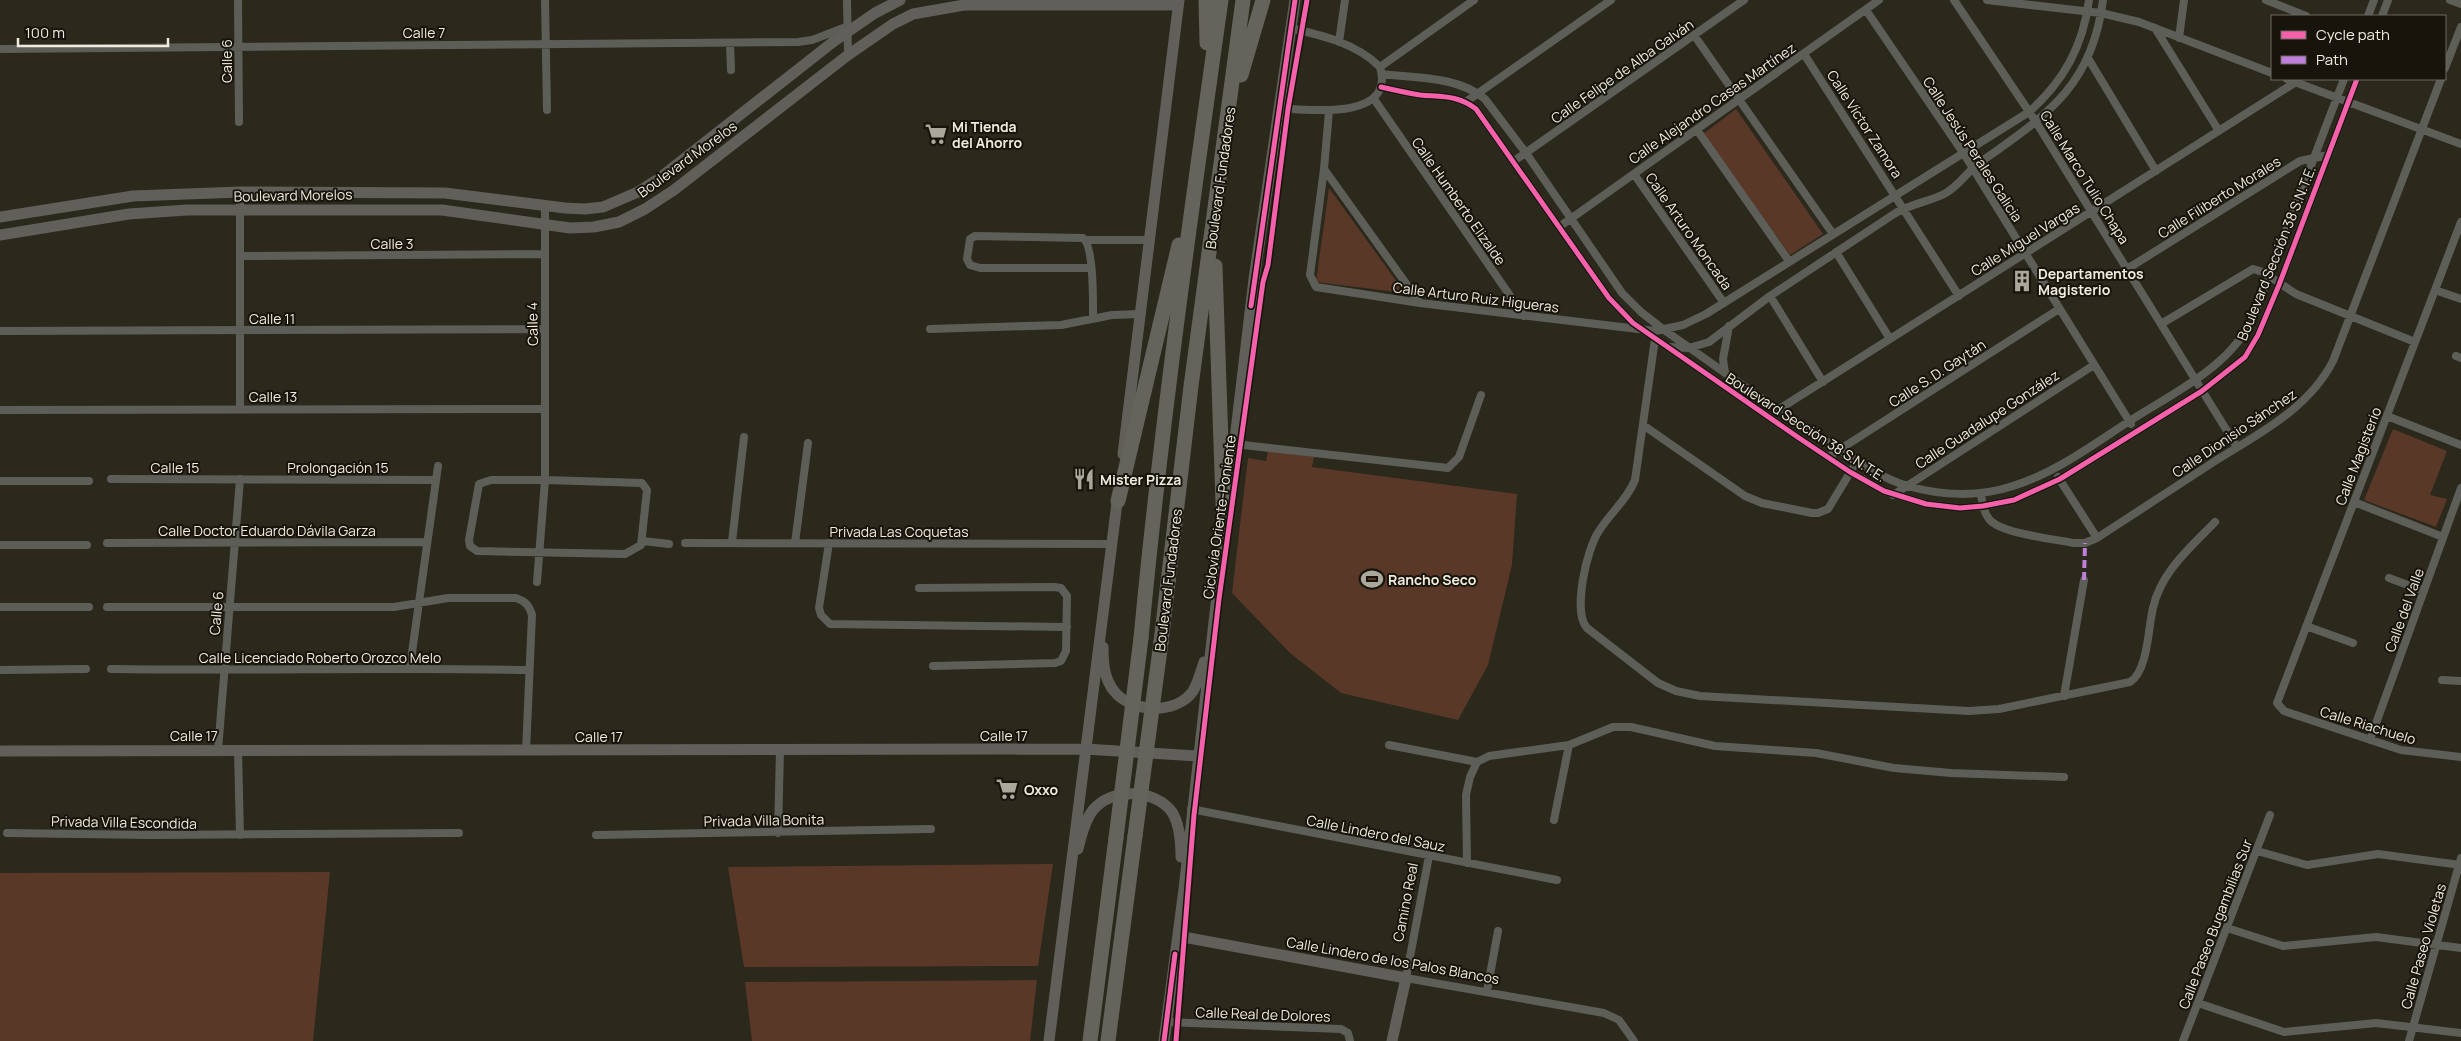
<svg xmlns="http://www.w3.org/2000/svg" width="2461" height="1041" font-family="Manrope,sans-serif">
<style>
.green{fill:#593827}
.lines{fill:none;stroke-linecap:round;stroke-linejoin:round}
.street{stroke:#5e5e59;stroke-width:8}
.secondary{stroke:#605f59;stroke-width:11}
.highway{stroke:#64645c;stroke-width:15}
.highway-bridge{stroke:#64645c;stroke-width:15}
.quiet{stroke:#c07fdc;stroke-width:4;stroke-dasharray:8 4;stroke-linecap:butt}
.cycleway-casing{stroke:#16140b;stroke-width:8}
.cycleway{stroke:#f560ab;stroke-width:5}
.labels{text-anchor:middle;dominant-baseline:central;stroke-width:4;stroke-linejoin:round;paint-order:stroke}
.street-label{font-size:14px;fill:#efecdf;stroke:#16140b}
.poi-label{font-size:14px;font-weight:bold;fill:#efecdf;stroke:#16140b;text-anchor:start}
</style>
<rect width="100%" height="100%" fill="#2b281c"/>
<!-- green -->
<path class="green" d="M1736,109l87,125 -33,21 -87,-121z
M1329,188l76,105 -89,-11z
M2393,429l54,22 -17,44 17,4 -11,28 -72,-27z
M1268,451l46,6 -2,10 205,27 -5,71 -24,100 -30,55 -117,-27 -51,-40 -58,-60 16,-135 18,3z
M1053,864l-15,102 -294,1 -16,-100z
M330,872l-17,169h-313v-168z
M1037,980l-7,61h-278l-7,-59z"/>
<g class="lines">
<!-- street -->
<path class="street" d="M238,0l1,122
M545,0l2,110
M847,0l1,55
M1954,0l82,122 201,325
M1987,0l114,13 38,9 133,51
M2266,0l40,16
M2450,0l11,4
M1866,10l98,144 167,270
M2368,16l6,-16
M2382,16l6,-16
M2155,28l64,103
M1694,35l139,199
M2179,38l5,-38
M1339,42l6,-42
M730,43l1,27
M0,49l798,-7 14,-2 34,-13
M1804,54l155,242
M2088,58l68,113
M1380,67l94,-67
M2445,68l16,-41
M1382,74c33,4 76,2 103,25l41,54 96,140 19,19 23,18c55,38 109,78 165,113 25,16 51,35 79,43 34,10 72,11 105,0 42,-13 78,-40 115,-64 45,-29 101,-54 125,-104l91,-239
M2287,79l174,65
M1381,87c13,3 26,6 39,8 22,2 38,0 56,14l133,189 24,25 166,115 51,34 34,19 42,13 34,4 23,-2 31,-6 46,-21 142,-88 43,-34 13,-22 21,-50 78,-206
M1374,99l150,217
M1467,101l144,-101
M1278,108c30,2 118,13 102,-41 -24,-24 -59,-32 -90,-39
M1329,111l-5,58 -14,106 6,12 104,16 235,28 28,-6 23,-11 323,-202c35,-31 54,-66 60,-112
M1697,130l92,131
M1514,161l230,-161
M1324,169l96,134
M1634,174l90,129
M2461,222l-184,481 7,8 117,39 60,7
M1559,227l320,-227
M1086,240h63
M1836,252l54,87
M240,256l304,-2
M1090,268h-110l-10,-3 -3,-6 3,-20 5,-3 108,2c11,8 10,65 10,80
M2127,269l173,-108 28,-6
M2435,290l26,9
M1770,296l53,86
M2161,324l92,-55 10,3 33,22 119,48
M930,329l131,-4 51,-10 28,-1
M0,331l545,-2
M1655,339l-20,141c-8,20 -25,33 -36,51 -12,17 -27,81 -12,97l71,55 18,8 24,5 269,15 30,-2 131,-27c18,-11 18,-54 23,-74 8,-36 37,-60 62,-86
M1669,347l20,1 20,-6 61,-46 124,-82c16,-10 34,-12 50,-20 14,-7 22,-21 34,-30 67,-48 114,-76 125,-164
M2456,356l5,2
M1725,373l-2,-14 6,-33
M240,409v-217
M0,410l545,-1
M1776,411l520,-329
M2387,416l74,29
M1643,425l102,71 17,7 50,10h6l10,-4 29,-48
M1235,444l213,24 11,-11 22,-62
M1828,457l231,-148
M2058,477l39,61
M111,479l325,1
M545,480l97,3 5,7 -6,55 -16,9 -148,-3 -7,-5 -1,-6 10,-56 12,-4z
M0,481h89
M1981,493c1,9 2,18 8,26 12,15 65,20 85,24h11l12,-5c38,-25 77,-50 115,-75 44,-28 96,-53 121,-102l108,-282
M1893,495l201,-130
M2354,502l89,35
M643,541l26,3
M732,542l12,-105
M107,543l320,-1
M685,543l427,1
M795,543l13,-100
M829,543l-10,65 2,7 9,9 237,3
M0,545h87
M2389,578l35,13
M537,582l8,-102v-274
M919,588l135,-1 7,1 6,8 -1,55 -5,10 -6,2 -122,3
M0,607h89
M107,607h287l54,-9h68c9,3 13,7 16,17l-6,136
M2306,626l47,17
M410,667l28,-201
M111,669c139,2 278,-2 417,1
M0,670l86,-1
M2442,680l19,1
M2064,696l20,-116
M2370,740l91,-252
M1389,745l88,17
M218,750l22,-271
M238,750l2,85
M1191,809l366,71
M1554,820l15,-75
M7,833l143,2 309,-2
M778,833l2,-83
M596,835l335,-6
M2257,851l50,14 71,-11 83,11
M1429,856l-23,122 198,35 15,7 15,21
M1467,863l-1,-68 4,-18 7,-15 12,-6 80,-11 44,-18h18l84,19 101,7 78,15 57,5 113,4
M2227,928l56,18 93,-9 85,11
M1487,991l11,-60
M2198,1003l86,29 92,-9 85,10
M1167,1022l174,7 7,4 2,8
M2183,1041l87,-226
M2409,1041l52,-183"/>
<!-- secondary -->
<path class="secondary" d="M0,217l133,-21 107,-4 205,1 120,15 20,1 18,-2 35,-15 19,-12 176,-138 42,-29 25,-13
M0,235l129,-21 58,-4h255l128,18 24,-1 25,-5 26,-13 29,-19 174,-135 45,-31 20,-10 51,-9h214
M1123,454l56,-454
M1228,498l26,-219 41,-279
M1103,647c0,15 1,32 11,44 17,22 63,24 79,0 5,-8 8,-20 11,-29
M0,751l1085,-2 112,7
M1078,849c3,-13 7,-29 15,-39 19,-23 62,-21 79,2 8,13 9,31 9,45
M1178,936l228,42 -14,63
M1049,1041l69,-546
M1164,1041l20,-152 41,-365"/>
<!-- highway -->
<path class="highway" d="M1206,0l1,43
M1241,75l22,-75
M1215,266l9,266
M1118,501l61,-256
M1141,638c20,-213 50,-426 80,-638
M1161,642l30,-256 52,-386
M1090,1041l26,-203
M1108,1041l27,-205"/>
<!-- highway-bridge -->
<path class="highway-bridge" d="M1135,836l26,-194
M1116,838l25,-200"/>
<!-- quiet -->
<path class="quiet" d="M2084,580l1,-37"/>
<!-- cycleway casing -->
<g class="cycleway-casing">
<path id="cycleway" d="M1381,87c13,3 26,6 39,8 22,2 38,0 56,14l133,189 24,25 166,115 51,34 34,19 42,13 34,4 23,-2 31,-6 46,-21 142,-88 43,-34 13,-22 21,-50 78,-206
M1251,306l44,-306
M1164,1041l11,-87
M1176,1041l18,-226 25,-216 44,-317 5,-17 20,-156 19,-109"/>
</g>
<!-- cycleway -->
<use href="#cycleway" class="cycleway"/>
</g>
<!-- icons -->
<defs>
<g id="supermarket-bare" transform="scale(1.725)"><path d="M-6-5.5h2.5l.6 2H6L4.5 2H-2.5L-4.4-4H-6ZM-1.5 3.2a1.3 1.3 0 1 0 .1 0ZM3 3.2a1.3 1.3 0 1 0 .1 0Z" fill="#aaa79b" stroke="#16140b" stroke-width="2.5" paint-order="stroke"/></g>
<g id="building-bare" transform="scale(1.725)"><path d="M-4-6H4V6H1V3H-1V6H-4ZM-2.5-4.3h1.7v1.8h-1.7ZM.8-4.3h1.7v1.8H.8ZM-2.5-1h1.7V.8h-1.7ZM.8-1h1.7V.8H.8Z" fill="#aaa79b" stroke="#16140b" stroke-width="2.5" paint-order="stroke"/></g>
<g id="restaurant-bare" transform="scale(1.725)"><path d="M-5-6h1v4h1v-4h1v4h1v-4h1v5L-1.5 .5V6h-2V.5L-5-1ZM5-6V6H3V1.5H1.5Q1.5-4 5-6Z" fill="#aaa79b" stroke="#16140b" stroke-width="2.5" paint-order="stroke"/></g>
<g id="stadium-bare" transform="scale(1.725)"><path d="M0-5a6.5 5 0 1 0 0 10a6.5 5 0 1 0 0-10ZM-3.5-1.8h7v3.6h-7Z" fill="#aaa79b" stroke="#16140b" stroke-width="2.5" paint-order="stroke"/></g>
</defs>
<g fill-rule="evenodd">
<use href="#supermarket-bare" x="936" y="134"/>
<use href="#building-bare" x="2022" y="281"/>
<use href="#restaurant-bare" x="1084" y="479"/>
<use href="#stadium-bare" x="1372" y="579"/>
<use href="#supermarket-bare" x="1007" y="789"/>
</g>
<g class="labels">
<!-- street labels -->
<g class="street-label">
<text x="424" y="32">Calle 7</text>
<text transform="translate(226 61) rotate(-90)">Calle 6</text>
<text transform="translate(1622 71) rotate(-35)">Calle Felipe de Alba Galván</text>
<text transform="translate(1712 103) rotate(-35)">Calle Alejandro Casas Martínez</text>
<text transform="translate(1865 124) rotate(57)">Calle Víctor Zamora</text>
<text transform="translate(1973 149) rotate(57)">Calle Jesús Perales Galicia</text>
<text transform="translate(687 159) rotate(-36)">Boulevard Morelos</text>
<text transform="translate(2085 177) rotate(58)">Calle Marco Tulio Chapa</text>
<text transform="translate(1220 178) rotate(-82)">Boulevard Fundadores</text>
<text transform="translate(293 195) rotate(-1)">Boulevard Morelos</text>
<text transform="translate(2219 197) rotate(-32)">Calle Filiberto Morales</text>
<text transform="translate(1459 201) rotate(55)">Calle Humberto Elizalde</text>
<text transform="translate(1689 231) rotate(55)">Calle Arturo Moncada</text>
<text transform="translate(2025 239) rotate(-32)">Calle Miguel Vargas</text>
<text x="392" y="243">Calle 3</text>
<text transform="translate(2276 253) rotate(-68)">Boulevard Sección 38 S.N.T.E.</text>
<text transform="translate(1476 297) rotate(7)">Calle Arturo Ruiz Higueras</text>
<text x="272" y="318">Calle 11</text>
<text transform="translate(532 324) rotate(-91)">Calle 4</text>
<text transform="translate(1937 373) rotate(-33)">Calle S. D. Gaytán</text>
<text x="273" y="396">Calle 13</text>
<text transform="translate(1987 419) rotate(-33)">Calle Guadalupe González</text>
<text transform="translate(1806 427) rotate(33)">Boulevard Sección 38 S.N.T.E.</text>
<text transform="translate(2234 433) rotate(-34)">Calle Dionisio Sánchez</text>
<text transform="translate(2358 456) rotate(-69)">Calle Magisterio</text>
<text x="175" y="467">Calle 15</text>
<text x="338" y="467">Prolongación 15</text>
<text transform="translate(1219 517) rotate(-82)">Ciclovía Oriente-Poniente</text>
<text x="267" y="530">Calle Doctor Eduardo Dávila Garza</text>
<text x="899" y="531">Privada Las Coquetas</text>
<text transform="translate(1168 580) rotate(-83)">Boulevard Fundadores</text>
<text transform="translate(2404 610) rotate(-70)">Calle del Valle</text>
<text transform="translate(216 613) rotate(-85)">Calle 6</text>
<text x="320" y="657">Calle Licenciado Roberto Orozco Melo</text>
<text transform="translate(2368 725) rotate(17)">Calle Riachuelo</text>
<text x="194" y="735">Calle 17</text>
<text x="1004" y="735">Calle 17</text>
<text x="599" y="736">Calle 17</text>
<text transform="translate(764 820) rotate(-1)">Privada Villa Bonita</text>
<text transform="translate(124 822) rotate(1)">Privada Villa Escondida</text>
<text transform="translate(1376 833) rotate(11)">Calle Lindero del Sauz</text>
<text transform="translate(1405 902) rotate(-79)">Camino Real</text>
<text transform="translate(2215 924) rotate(-69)">Calle Paseo Bugambilias Sur</text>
<text transform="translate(2423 946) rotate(-74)">Calle Paseo Violetas</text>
<text transform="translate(1393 960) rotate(10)">Calle Lindero de los Palos Blancos</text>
<text transform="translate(1263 1014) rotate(2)">Calle Real de Dolores</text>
</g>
<!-- poi labels -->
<g class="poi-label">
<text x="952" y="126">Mi Tienda<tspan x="952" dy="16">del Ahorro</tspan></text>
<text x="2038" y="273">Departamentos<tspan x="2038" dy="16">Magisterio</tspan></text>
<text x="1100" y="479">Mister Pizza</text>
<text x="1388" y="579">Rancho Seco</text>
<text x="1024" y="789">Oxxo</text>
</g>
</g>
<!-- legend -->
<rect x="2271" y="15" width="175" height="65" fill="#16140b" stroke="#6d6a60"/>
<rect x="2281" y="31" width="25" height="8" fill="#f560ab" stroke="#6d6a60"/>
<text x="2316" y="40" font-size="15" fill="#efecdf">Cycle path</text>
<rect x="2281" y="56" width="25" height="8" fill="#c07fdc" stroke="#6d6a60"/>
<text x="2316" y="65" font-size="15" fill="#efecdf">Path</text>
<!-- scale -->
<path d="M18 38v8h150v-8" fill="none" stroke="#efecdf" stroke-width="2.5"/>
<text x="25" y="38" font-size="15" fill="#efecdf" stroke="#16140b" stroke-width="4" paint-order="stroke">100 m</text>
</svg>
